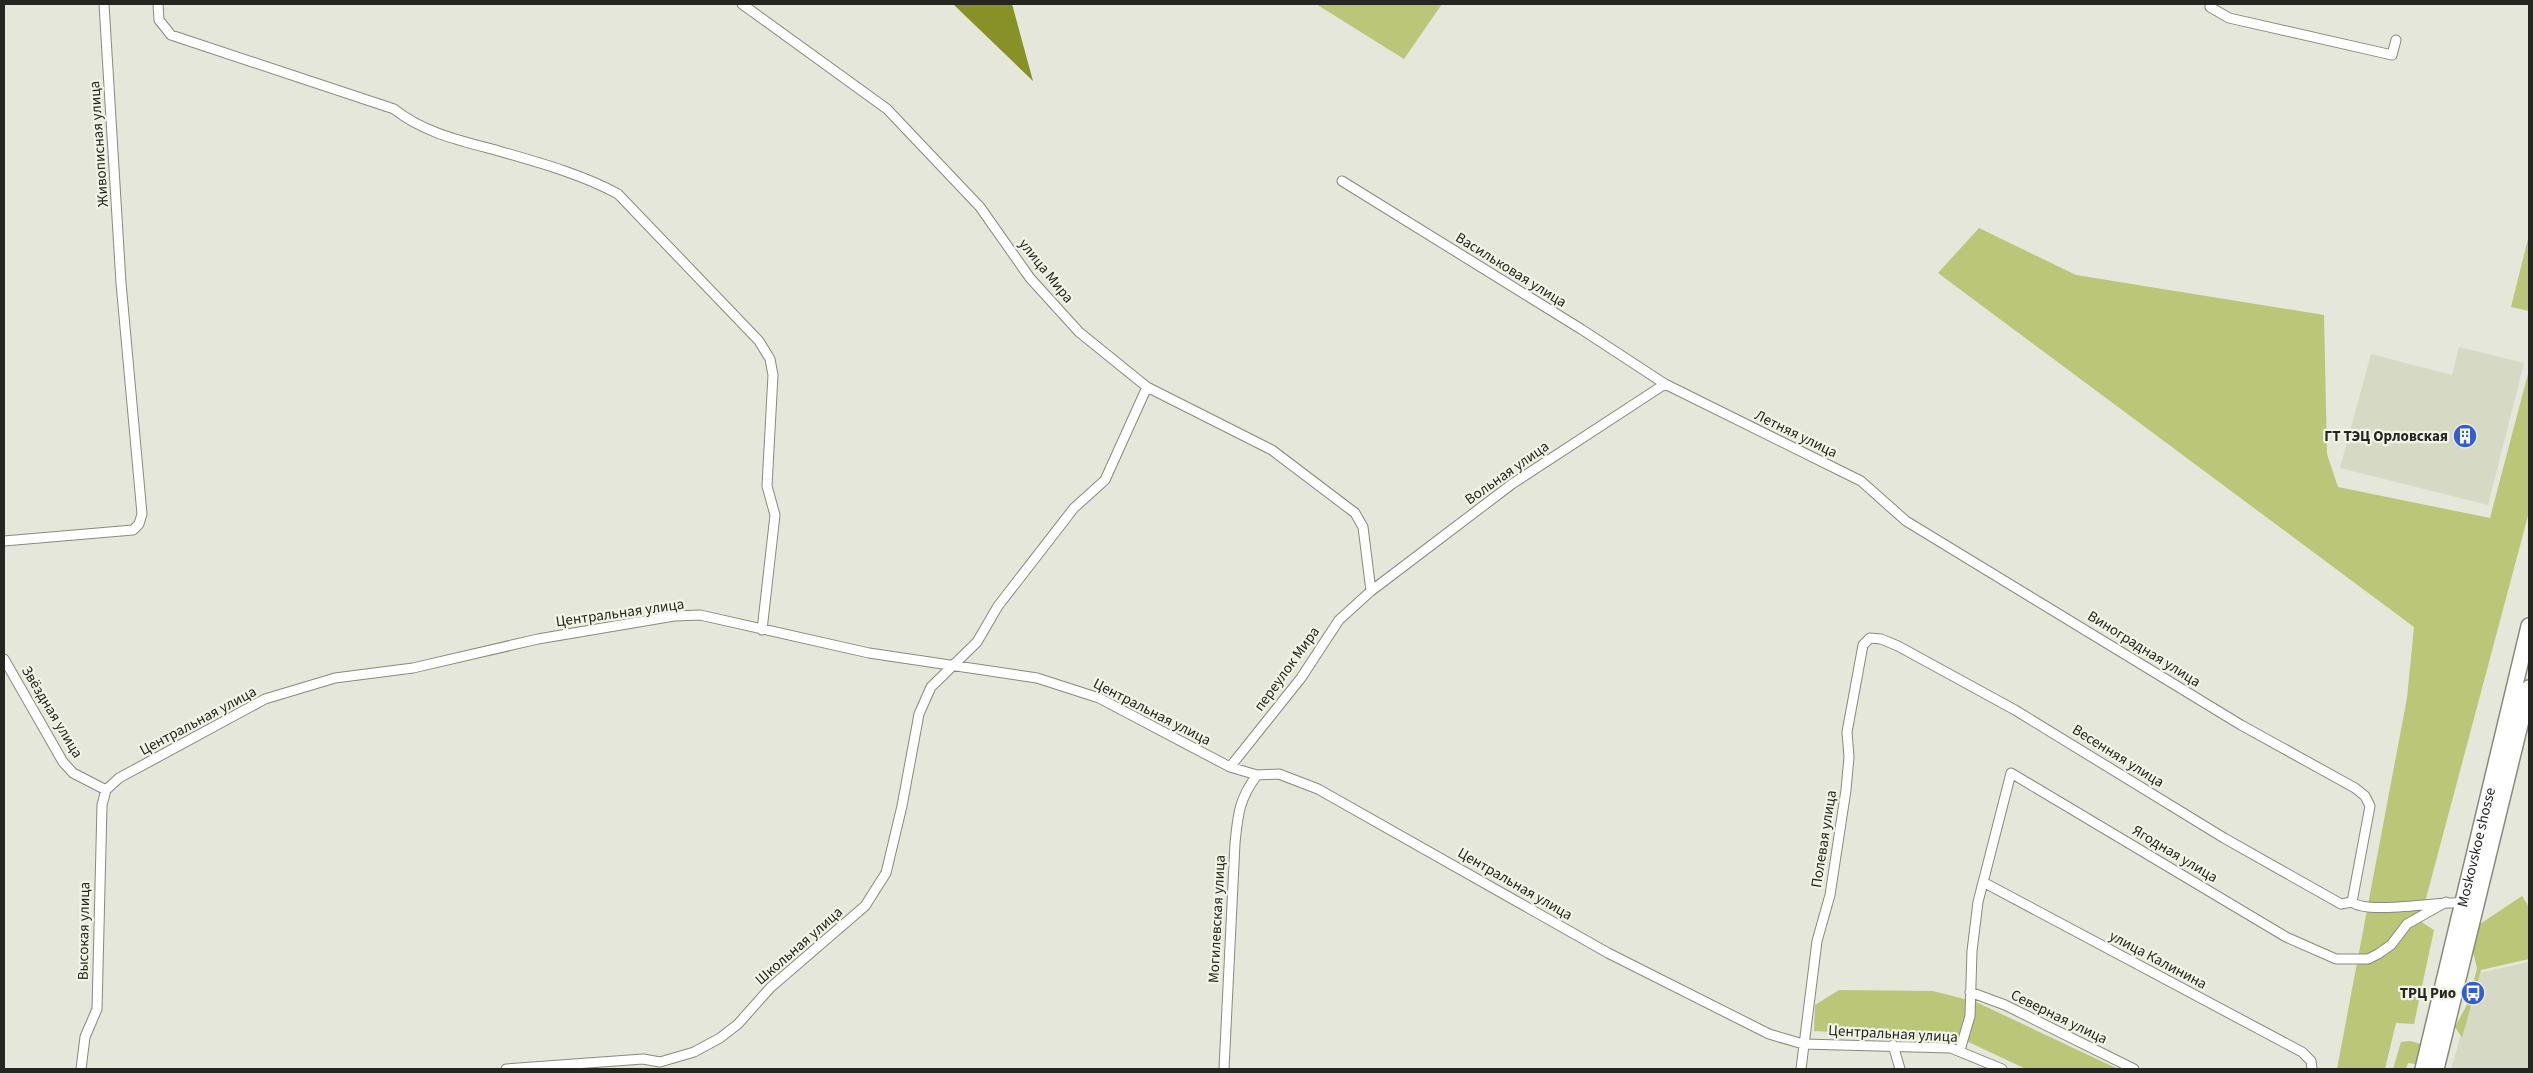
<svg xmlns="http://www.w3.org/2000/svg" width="2533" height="1073" font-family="'Source Sans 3',sans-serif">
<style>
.built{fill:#d6dac5}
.green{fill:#bcc678}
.water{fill:#879127}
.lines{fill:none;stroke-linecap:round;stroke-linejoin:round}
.street-casing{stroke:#888a7d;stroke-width:11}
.primary-casing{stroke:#888a7d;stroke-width:18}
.street{stroke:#fff;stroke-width:9}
.primary{stroke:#fff;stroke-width:15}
.labels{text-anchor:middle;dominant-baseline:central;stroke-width:4.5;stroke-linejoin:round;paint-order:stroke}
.street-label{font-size:15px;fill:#252621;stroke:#f1f4e6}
.poi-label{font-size:15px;font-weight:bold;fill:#252621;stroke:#f1f4e6;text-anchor:end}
</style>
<rect width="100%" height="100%" fill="#e4e7d9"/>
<!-- built -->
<path class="built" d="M2459,347l65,16 -36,142 -148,-37 31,-114 81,21z
M2529,962v107h-78l28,-96z"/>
<!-- green -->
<path class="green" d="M1316,4h126l-38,55z
M1979,228l97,47 248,40 3,139 11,33 152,31 39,-148v142l-109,409 14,9 -20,94 -18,-1 -11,46h-48l70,-371 7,-71 -476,-354z
M2529,235v76l-18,-4z
M2522,896l7,11v52l-48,11 -19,68 -7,-11 14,-26 8,-33 -4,-16 4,-26z
M1839,990l94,1 43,11 142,67h-92l-64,-30 -148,-8 1,-26z
M2410,1041l11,3 -5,20 -8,-1 -2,6h-13l8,-27z"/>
<!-- water -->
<path class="water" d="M953,4h59l21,77z"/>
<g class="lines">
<!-- street casing -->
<g class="street-casing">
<path id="street" d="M158,4l1,16 12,15 223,74c29,23 63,31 98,40 41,12 88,24 126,45l141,147 11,18 3,16 -6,111 8,29 -13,115
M742,4l145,105 93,98 50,71 49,54 68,55 125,63 83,63 8,14 8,64
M2211,4l-1,3 19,11 163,37 4,-15
M1342,181l239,148 84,55 196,97 45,40 335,204 114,63 10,8 5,10 -18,96
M4,541l129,-11 6,-6 3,-10 -21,-231 -17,-279
M4,659l59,103 10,11 33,17
M1230,767l71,-89 38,-58 32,-29 141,-107 153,-100
M106,790l13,-12 146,-79 70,-21 78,-10 125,-29 136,-23 26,-1 169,38 168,25 62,20 131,69 27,8 22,-1 39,15 290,164 161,81 34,10 148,4 51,21
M1983,882l319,170 9,9 1,8
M2352,902c16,13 85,-1 110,1
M1970,992l35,13 129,64
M1893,1045l7,24
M1960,1050l10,-34 2,-65 6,-49 33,-129 275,164 50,22h32l10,-5 13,-9 16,-21 39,-22
M81,1069l4,-32 12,-28 5,-204 4,-15
M506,1069l137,-10 17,3 34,-10 26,-14 18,-14 33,-37 94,-81 21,-33 16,-67 17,-92 12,-27 46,-45 21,-36 76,-98 31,-28 42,-93
M1224,1069l11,-226c3,-29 4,-44 22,-68
M1801,1069l16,-128 13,-46 16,-105 3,-33 -2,-25 16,-87 7,-7 11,1 17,7 117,64 209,128 117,66 11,-2"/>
</g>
<!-- primary casing -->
<g class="primary-casing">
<g id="primary">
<path id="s1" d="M2423,1069l106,-443"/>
<path d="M2436,1069l93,-381"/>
</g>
</g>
<!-- street -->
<use href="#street" class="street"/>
<!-- primary -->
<use href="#primary" class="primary"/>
</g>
<!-- icons -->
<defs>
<g id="building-disc" transform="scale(1.25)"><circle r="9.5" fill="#335fce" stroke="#f1f4e6"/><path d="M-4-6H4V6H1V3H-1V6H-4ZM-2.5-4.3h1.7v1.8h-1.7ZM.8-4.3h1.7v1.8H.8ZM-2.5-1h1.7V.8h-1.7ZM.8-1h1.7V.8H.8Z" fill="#fff"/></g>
<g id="bus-disc" transform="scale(1.25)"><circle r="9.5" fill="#335fce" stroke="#f1f4e6"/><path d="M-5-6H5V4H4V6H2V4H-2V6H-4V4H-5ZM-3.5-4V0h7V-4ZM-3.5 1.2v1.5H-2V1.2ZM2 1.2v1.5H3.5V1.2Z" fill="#fff"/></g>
</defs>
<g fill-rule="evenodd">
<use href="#building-disc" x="2465" y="436"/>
<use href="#bus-disc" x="2473" y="993"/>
</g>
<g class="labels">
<!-- street labels -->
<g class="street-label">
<text transform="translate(99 144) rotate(-94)">Живописная улица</text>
<text transform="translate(1511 270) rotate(32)">Васильковая улица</text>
<text transform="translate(1046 271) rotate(51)">улица Мира</text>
<text transform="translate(1796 434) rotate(26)">Летняя улица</text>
<text transform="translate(1507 473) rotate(-35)">Вольная улица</text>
<text transform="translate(620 613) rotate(-8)">Центральная улица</text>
<text transform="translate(2144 649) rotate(32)">Виноградная улица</text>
<text transform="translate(1287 669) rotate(-54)">переулок Мира</text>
<text transform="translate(52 712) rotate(59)">Звёздная улица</text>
<text transform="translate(1152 712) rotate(27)">Центральная улица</text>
<text transform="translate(198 721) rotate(-28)">Центральная улица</text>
<text transform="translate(2118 756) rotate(32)">Весенняя улица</text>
<text transform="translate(1824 839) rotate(-81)">Полевая улица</text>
<text stroke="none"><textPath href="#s1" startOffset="228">Moskovskoe shosse</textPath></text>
<text transform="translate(2175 854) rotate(31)">Ягодная улица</text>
<text transform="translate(1515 884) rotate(30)">Центральная улица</text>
<text transform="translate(1217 919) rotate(-87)">Могилевская улица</text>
<text transform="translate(84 931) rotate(-89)">Высокая улица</text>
<text transform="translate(799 946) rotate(-41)">Школьная улица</text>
<text transform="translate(2158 960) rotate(28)">улица Калинина</text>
<text transform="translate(2059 1017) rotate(26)">Северная улица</text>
<text transform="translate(1893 1034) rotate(3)">Центральная улица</text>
</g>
<!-- poi labels -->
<g class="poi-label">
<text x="2448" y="436">ГТ ТЭЦ Орловская</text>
<text x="2456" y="993">ТРЦ Рио</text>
</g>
</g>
<!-- border -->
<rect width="2533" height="1073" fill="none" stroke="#252621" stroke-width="10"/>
</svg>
